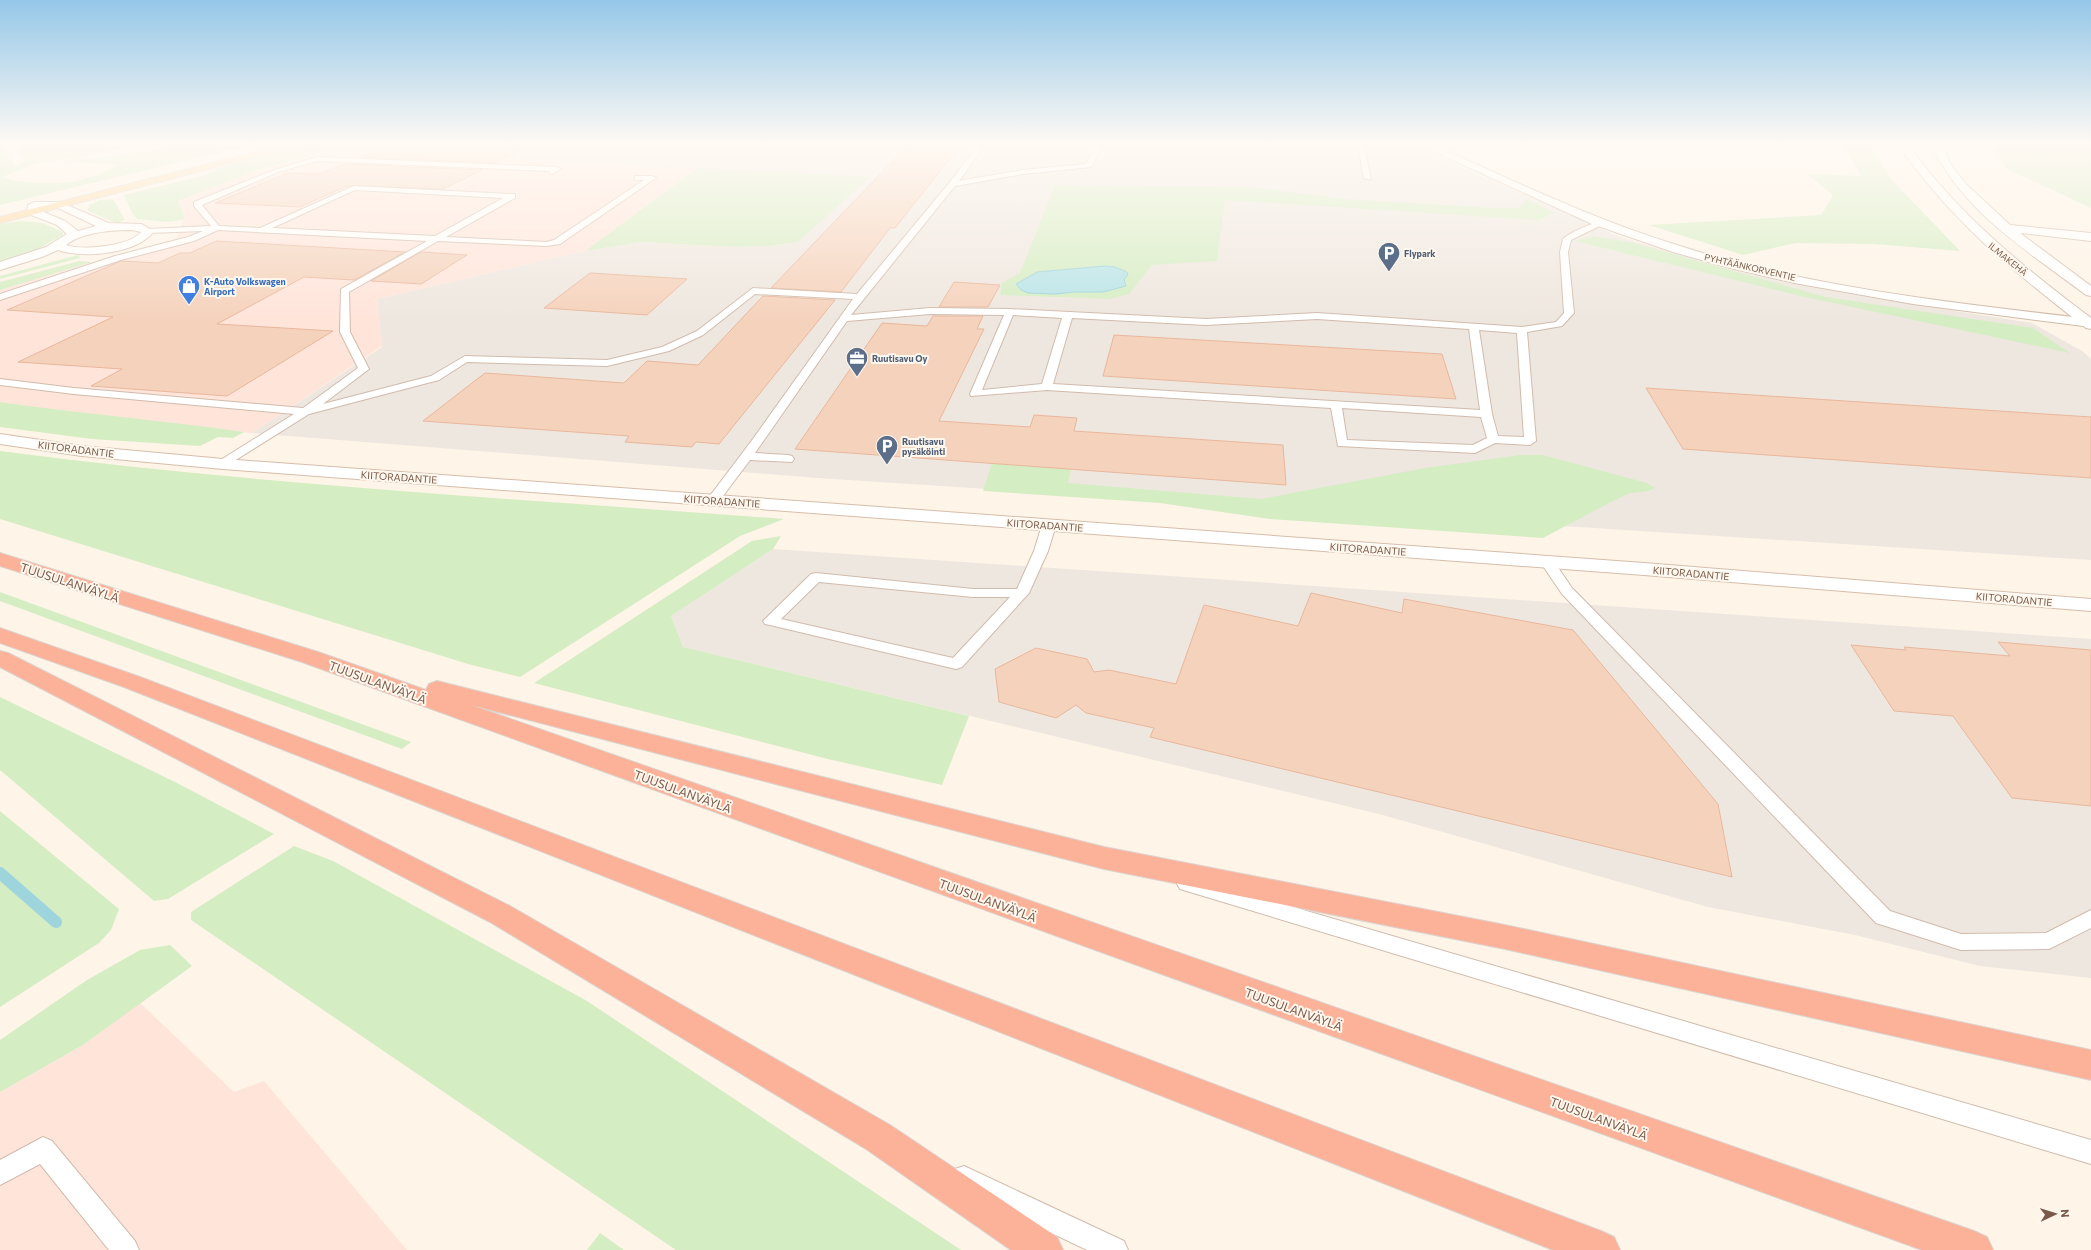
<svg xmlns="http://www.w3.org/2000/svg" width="2091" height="1250" font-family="Commissioner,sans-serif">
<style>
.commercial{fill:#ffe4da}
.industrial{fill:#eee7e0}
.green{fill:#d5edc3;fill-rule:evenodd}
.water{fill:#b9e4e9;stroke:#9ed4dc}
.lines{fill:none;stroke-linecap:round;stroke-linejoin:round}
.stream{stroke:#9ed4dc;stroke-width:12}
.building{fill:#f5d2bc;stroke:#e9b79b}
.lane-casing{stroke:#d1bbab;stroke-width:2}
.street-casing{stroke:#d1bbab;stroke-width:2}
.secondary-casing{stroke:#d7bdab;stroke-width:2}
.primary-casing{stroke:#dcd4d0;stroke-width:2}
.highway-casing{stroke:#dcd4d0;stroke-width:2}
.lane{fill:#fff;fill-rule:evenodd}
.street{fill:#fff;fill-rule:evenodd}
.secondary{fill:#fff;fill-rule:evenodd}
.primary{fill:#ffd89c;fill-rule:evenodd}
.highway{fill:#fcb199;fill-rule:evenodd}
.labels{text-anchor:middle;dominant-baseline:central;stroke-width:4;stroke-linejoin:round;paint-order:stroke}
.far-service-label{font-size:9px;font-weight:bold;fill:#4e5e75;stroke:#fff8ee;text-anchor:start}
.far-street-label{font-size:9px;fill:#7a5949;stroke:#fff8ee}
.far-shop-label{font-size:9px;font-weight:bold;fill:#366cbe;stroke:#fff8ee;text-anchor:start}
.street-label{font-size:10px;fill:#7a5949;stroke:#fff8ee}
.near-street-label{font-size:12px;fill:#7a5949;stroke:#fff8ee}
</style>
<rect width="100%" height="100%" fill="#fef4e7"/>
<!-- commercial -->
<path class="commercial" d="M321,151l376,17 -112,83 -208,48 5,47 -130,87 -159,-17 -93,-14v-112l106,-32 70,-19 7,-18 -45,-23z
M140,1003l94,89 30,-11 143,169h-407v-158l83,-47z"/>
<!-- industrial -->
<path class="industrial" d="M337,146h1077l206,91 105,31 63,15 102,18 142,22 50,28 9,8v201l-1273,-82 -566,-45 130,-86 -5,-48 208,-48 56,-9 95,5 33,-1 29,-4 71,-65 -548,-26z
M773,549l1318,90v339l-111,-12 -125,-31 -147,-28 -329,-93 -696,-167 -12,-31z"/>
<!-- green -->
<path class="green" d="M0,146h5l-1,3 11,17 13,-7 -10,-5 2,-8h111l-29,8 -65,9 -35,14c30,10 90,9 115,-13l-53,-2 8,-2 81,-9 16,-5h78l-247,59z
M304,146h33l-24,9 -56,15 -79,31 7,17c-14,7 -32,2 -48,1l-5,-6 -8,-18 82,-20 8,-5 29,-9z
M1844,146h27l19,32 70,73 -86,-7 -78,-1 -53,12 -94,-30 172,-10 12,-20 -26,-21 54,2z
M1994,146h97v62l-86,-40z
M697,168l173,9 -72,65 -29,4 -33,1 -95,-5 -56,9z
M1055,185l199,2 89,12 151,9h24l10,-9 26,14 -16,7 -313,-20 -8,61 -65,4 -23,29 -19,5 -110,-4 2,-12 18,-10zM1105,266l21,11 -2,2 2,6 -24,7 -74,1 9,-21z
M113,199l12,21 -9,3 -28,-12 1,-6 11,-5z
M21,221l21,2 21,9v3l-30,17 -33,10v-38z
M1592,236l39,6 195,55 207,31 37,25 -265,-56 -230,-56z
M78,255l2,3 -80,21v-3z
M79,261l13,1 -92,28v-8z
M0,402c81,12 163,18 244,30l-11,6 -15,-1 -18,9 -108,-7 -92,-12z
M0,451c260,34 523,48 784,68l-44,17 -220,141 -52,-13 -468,-145z
M1520,455h23l104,28 8,5 -6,3 -19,2 -19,9 -68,36 -273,-19 -110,-16 -177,-12 9,-28 79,6 -3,14 193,16 164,-31z
M781,536l-8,13 -102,67 12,31 286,69 -27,69 -114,-26 -294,-76 218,-142z
M0,592l411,150 -9,7 -402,-148z
M0,697l177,86 97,51 -106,65 -14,2 -154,-131z
M0,811l119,98 -8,21 -12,13 -99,64z
M294,846l39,15 254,140 374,249h-285l-485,-330v-8z
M170,945l22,21 -109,79 -83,47v-52l87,-60 53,-30z
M600,1233l24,17h-37z"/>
<!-- water -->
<path class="water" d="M1105,266l10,1 12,5 1,3 -4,4 2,7 -23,6h-29l-19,2 -27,-1 -7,-3 -5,-6 21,-12z"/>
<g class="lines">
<!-- stream -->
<path class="stream" d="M0,873l56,49"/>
</g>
<!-- building -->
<path class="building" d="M386,146h143l-34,17 -136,-6z
M907,146h53l-65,82h-5l-49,64 -70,-4z
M344,164l138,6 -39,19 -96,-3 -47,21 -85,-4 73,-30 31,1z
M216,241l189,11 -51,28 -50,-3 -87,47 116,7 -106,65 -136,-10 31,-17 -104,-7 95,-45 -106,-7 114,-49 37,2 22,-10h10z
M421,252l46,3 -46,29 -50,-3z
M590,273l97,6 -40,36 -103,-7z
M954,282l46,3 -12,22h-49z
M763,296l72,4 -116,144 -23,-2 -4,5 -67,-5 4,-6 -206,-15 62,-48 139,10 23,-22 51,4z
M933,316h50l-6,13h7l-45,92 91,6 4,-12 43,3 -3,13 209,14 3,40 -491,-36 87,-126 45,3z
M1114,335l328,19 14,45 -353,-23z
M1646,388l445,29v61l-408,-29z
M1311,593l91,20 2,-14 169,31 145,174 14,73 -582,-140 4,-9 -68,-15 -10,-8 -20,13 -57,-16 -4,-33 41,-21 51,11 7,13 15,-2 67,14 28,-79 94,21z
M1998,642l93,8v156l-79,-8 -59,-82 -59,-5 -43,-66 55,5 -2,-3 106,9z"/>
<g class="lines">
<!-- lane casing -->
<g class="lane-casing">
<path id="lane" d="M977,146h7l-25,35 64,-11 63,-6 10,-18h6l-11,21 -68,7 -68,12 -104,129 79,-7 80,1 196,10 111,-6 205,14 34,-5 8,-9 -4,-61 3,-13c6,-6 37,-21 43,-16l-35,17 -3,12 6,61 -2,2 -10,11 -35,6 9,109 -6,4 -35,-2 -20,10 -137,-7 -7,-38 -284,-18 -76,6 -1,-2 34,-79 -74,-1 -83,7 -92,132 33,2 4,1 2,3 -2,3 -42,-2 -33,44 -5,1 -6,-4 44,-58 103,-144 -98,-5 -52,41 -34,16 -62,15 -140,-4 -28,18 -130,34 -86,54 -6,-4 2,-3 75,-47 -220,-20 -74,-9v-6l74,9 229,20 55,-40 -18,-36 1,-43 86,-48 -209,-11 -24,11 -73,19 -121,40v-6l115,-38 73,-19 15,-6 -55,2 -4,-2 4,-2 63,-3 -17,-20v-4l80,-32 43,-13 240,10 4,2 -9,5 -2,-1 -1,-2 -232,-10 -39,11 -76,33 17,21 41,2 94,-42 158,8h3v4l-69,39 100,5 8,-2 90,-60h-9v-4h17l4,2 -96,66 -14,2 -108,-5 -89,51 1,40 19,37 -46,35 108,-28 34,-20 142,4 55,-13 35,-16 56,-43 104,6 93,-112zM355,190l148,8 -68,38 -163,-8zM1013,315l49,3 -20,66 -60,6zM1072,318l134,7 111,-6 152,10 11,81 -427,-26zM1479,330l38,3 7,104 -26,-1 -6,-22zM1342,408l139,9 6,21 -14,7 -126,-5z
M1358,146h6l7,34 -7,-2z
M1049,521l7,4 -8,26 -19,42 -67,74 -6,2 -186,-44 -5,-1 -2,-3 48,-47 5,-1 157,16h44l17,-38 8,-26zM819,582l154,15h37l-57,61 -172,-39z
M1548,559l5,1 19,28 318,323 71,23 85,-1 45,-23v18l-42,21 -88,1 -85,-27 -314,-329 -21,-31 2,-3z
M1187,876l904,264v24l-911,-275 -3,-5 3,-5z
M43,1137l9,4 83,100 4,9h-30l-69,-86 -40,21v-25z
M964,1166l160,75 4,9h-41l-132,-63 -3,-9 3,-9z"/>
</g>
<!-- street casing -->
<g class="street-casing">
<path id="street" d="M1422,146h14c80,36 159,74 244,100 132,42 273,57 411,73v8l-178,-23 -119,-21 -64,-15 -57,-16 -81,-28z"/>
</g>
<!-- secondary casing -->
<g class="secondary-casing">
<path id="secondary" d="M1899,146h10c50,69 114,121 182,172v11l-5,-1c-72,-56 -134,-106 -187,-182z
M1932,146h10l9,19 15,19 44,41 81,8v8l-71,-8 71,53v10l-5,-1c-56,-42 -123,-83 -154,-149z
M34,202h26l49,21 32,1 13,7c-16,23 -71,28 -96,19l-16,7 -42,13v-8l46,-15 21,-13 -10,-9 -28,-11 -2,-2 1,-7zM39,208h19l38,18 -18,5 -13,-10 -26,-11zM132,230l9,2c-11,14 -59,19 -75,13 16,-13 46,-15 66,-15z
M0,434l82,12 141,13 1421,104 447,36v12l-447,-36 -1421,-106 -141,-13 -82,-12z"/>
</g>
<!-- primary casing -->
<g class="primary-casing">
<path id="primary" d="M279,146h18l-297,77v-6z"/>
</g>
<!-- highway casing -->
<g class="highway-casing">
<path id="highway" d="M0,553l318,99 108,38 3,-6 8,-3 667,166 401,78 586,125v30l-586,-131 -401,-80 -633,-164 1503,526 13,6 6,13h-71l-1620,-588 -302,-96z
M0,628l140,49 1461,554 13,6 6,13h-67l-1429,-563 -124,-44z
M0,651l8,2 502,253 380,219 167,112 6,13h-52l-145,-101 -376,-227 -490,-255z"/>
</g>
<!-- lane -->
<use href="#lane" class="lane"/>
<!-- street -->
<use href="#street" class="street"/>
<!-- secondary -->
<use href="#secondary" class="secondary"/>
<!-- primary -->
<use href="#primary" class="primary"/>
<!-- highway -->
<use href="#highway" class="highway"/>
</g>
<!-- sky -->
<linearGradient id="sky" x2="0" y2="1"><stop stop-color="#95c7e8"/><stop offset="0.45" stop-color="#fffaf4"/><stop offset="1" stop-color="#fffaf4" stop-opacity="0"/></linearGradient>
<rect width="2091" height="321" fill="url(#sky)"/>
<!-- icons -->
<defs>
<g id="parking-pin" transform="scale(1.15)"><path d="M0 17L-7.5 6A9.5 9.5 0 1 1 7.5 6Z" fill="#5c6f8a" stroke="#fff8ee"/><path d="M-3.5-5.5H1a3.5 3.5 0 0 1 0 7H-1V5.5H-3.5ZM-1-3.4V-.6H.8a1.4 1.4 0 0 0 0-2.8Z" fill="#fff"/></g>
<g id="shop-pin" transform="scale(1.15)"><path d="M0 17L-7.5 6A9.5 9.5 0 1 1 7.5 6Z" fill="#3f7fe0" stroke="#fff8ee"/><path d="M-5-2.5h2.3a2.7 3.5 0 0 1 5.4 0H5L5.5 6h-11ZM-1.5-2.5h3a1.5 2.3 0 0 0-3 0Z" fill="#fff"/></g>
<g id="office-pin" transform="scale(1.15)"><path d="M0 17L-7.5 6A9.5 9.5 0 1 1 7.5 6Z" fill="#5c6f8a" stroke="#fff8ee"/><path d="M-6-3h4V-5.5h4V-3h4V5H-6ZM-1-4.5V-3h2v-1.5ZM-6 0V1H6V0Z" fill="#fff"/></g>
</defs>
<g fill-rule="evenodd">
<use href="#parking-pin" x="1389" y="253"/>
<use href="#shop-pin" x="189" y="286"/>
<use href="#office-pin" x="857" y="358"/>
<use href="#parking-pin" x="887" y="446"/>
</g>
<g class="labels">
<!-- far-service labels -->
<g class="far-service-label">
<text x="1404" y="253">Flypark</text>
<text x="872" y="358">Ruutisavu Oy</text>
<text x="902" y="441">Ruutisavu<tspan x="902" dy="10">pysäköinti</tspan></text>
</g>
<!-- far-street labels -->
<g class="far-street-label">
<text transform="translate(2008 259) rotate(39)">ILMAKEHÄ</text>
<text transform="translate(1750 267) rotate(13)">PYHTÄÄNKORVENTIE</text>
</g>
<!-- far-shop labels -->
<g class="far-shop-label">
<text x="204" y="281">K-Auto Volkswagen<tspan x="204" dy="10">Airport</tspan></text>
</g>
<!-- street labels -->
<g class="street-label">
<text transform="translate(76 449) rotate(7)">KIITORADANTIE</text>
<text transform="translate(399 477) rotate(4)">KIITORADANTIE</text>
<text transform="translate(722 501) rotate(4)">KIITORADANTIE</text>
<text transform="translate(1045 525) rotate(4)">KIITORADANTIE</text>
<text transform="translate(1368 549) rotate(4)">KIITORADANTIE</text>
<text transform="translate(1691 573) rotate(5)">KIITORADANTIE</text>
<text transform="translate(2014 599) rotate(5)">KIITORADANTIE</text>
</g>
<!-- near-street labels -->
<g class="near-street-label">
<text transform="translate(70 582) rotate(18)">TUUSULANVÄYLÄ</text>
<text transform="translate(378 682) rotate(20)">TUUSULANVÄYLÄ</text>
<text transform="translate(683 791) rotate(20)">TUUSULANVÄYLÄ</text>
<text transform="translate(988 900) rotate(20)">TUUSULANVÄYLÄ</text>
<text transform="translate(1294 1009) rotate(20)">TUUSULANVÄYLÄ</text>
<text transform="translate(1599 1118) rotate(20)">TUUSULANVÄYLÄ</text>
</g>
</g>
<!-- north arrow -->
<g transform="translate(2055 1214) rotate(86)" stroke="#fff8ee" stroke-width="3" paint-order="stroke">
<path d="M0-3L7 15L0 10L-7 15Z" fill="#7a5949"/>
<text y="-6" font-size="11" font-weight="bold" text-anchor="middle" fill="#7a5949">N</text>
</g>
</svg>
